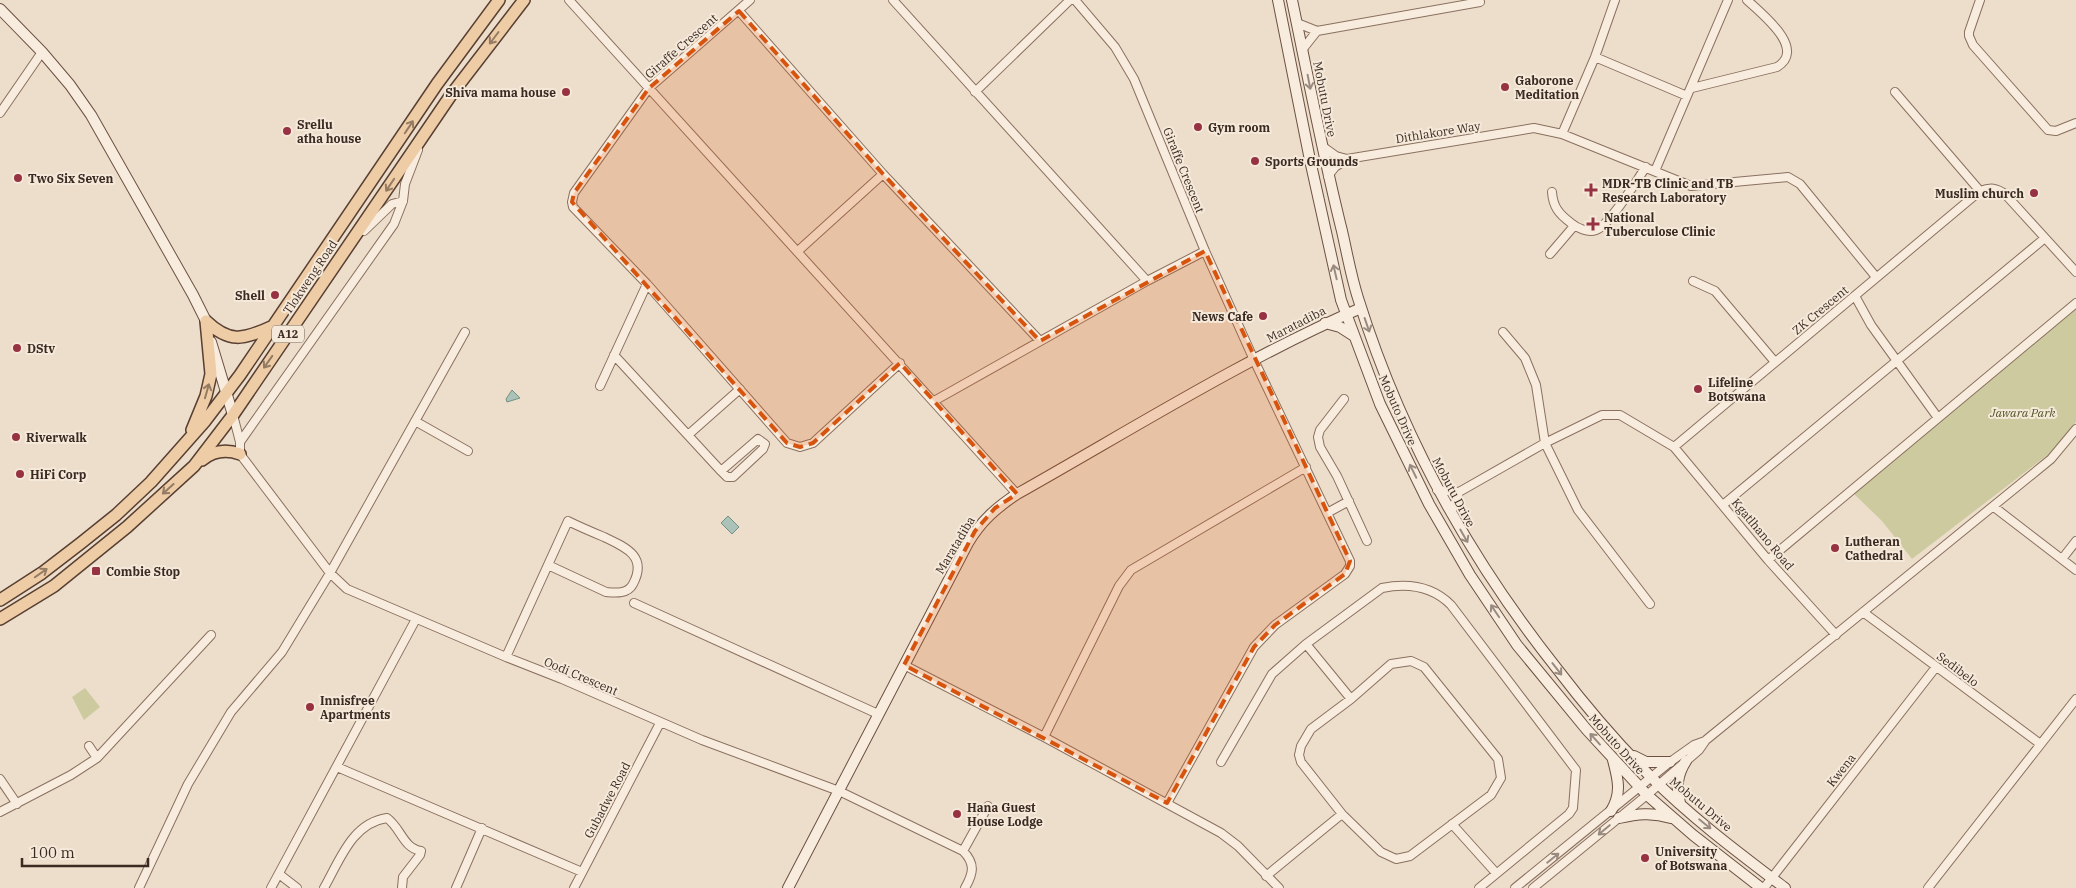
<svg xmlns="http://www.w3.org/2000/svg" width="2076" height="888" font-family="'IBM Plex Serif',serif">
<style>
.green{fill:#ccca9e}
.water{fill:#abc2b8;stroke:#719184}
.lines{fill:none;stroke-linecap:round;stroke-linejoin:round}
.street-casing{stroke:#8a705f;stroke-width:10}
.secondary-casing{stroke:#6c5142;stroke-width:12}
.primary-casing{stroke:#583f33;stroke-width:14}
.street{stroke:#f8ecde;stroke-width:8}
.secondary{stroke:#f8ecde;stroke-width:10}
.primary{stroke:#eecca5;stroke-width:11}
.oneway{stroke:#947b64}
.oneway2{stroke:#9a8b80}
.marked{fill:#d7540e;fill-opacity:0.2;stroke:#d7540e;stroke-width:4;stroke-dasharray:10 6;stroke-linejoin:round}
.poi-dot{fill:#963241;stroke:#f5e9da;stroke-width:2}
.labels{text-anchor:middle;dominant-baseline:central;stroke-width:4;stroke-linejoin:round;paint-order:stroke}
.shield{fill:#f5e9da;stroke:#736359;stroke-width:1}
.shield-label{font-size:11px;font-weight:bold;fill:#3b2a22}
.street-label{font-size:12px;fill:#3b2a22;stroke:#f5e9da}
.poi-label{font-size:12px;font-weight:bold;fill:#3b2a22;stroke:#f5e9da;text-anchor:start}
.park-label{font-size:12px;font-style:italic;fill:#525729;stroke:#f5e9da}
</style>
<rect width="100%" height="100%" fill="#eddecb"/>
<!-- green -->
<path class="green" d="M2076,304v118l-17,24 -147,113 -30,-38 -31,-30z
M85,688l15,19 -16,13 -12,-23z"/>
<!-- water -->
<path class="water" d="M512,390l8,8 -13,4 -1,-3z
M728,516l11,11 -7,7 -11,-11z"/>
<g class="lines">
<!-- street casing -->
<g class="street-casing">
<path id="street" d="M569,0l448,494
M750,0l-101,88 -75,105 -2,9 1,5 74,77 140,159 13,4 13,-4 87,-80
M893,0l254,281
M1075,0l40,47 19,32 71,172 49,109 96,201v5l-5,8 -70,51 -21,22 -87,156
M1980,0l-11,32v4l4,9 75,85 8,1 20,-8
M739,11l144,163 157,167
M1297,23l20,8 163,-29
M1302,50l15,-19
M1595,57l92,39
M1692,88l85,-21c30,-18 -15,-53 -30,-67
M975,92l95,-92
M1895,92l85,99
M0,113l42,-61
M1562,134l33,-77 20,-57
M1322,146l14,10 11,3 187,-31 28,6 129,52 97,-9 12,7 76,93
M1655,171l73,-171
M1328,176l7,-9 12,-8
M1552,192c1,15 7,22 19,31 6,5 17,10 25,7 14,-5 40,-49 50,-63
M364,231l28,-27 11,-3
M798,251l85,-77
M1550,254l24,-28
M1693,281l22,10 60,71
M1855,296l16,29 67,93
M1503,332l22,26 11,27 9,58 33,67 72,94
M614,355l107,116
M600,386l47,-102
M1344,399l-24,31 -2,7 2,10 17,29 30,65
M934,401l213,-120 58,-30
M233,415l7,27v12l90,119 17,16 159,68 56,22 140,61 137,51 124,60c13,13 10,23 2,37
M415,421l53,30
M688,435l52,-46
M758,439l7,5 -2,5 -30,28h-6l-6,-6z
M240,442l154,-218 9,-23 2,-17 13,-34
M1674,447l306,-256c11,-4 16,-3 25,3l71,78
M1437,490l22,2 86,-49 57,-28h18l54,32 94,113 68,75
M1724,504l321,-266
M1994,507l82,63
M1327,513l22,-12
M1451,513l8,-21
M2062,559l14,-18
M1768,560l308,-257
M634,603l244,111
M1863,612l176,131
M1306,644l45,55
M506,657l62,-136c12,6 24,11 36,16 21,10 44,19 29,47 -5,10 -17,9 -27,8l-58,-27
M1411,661l13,6 74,92 3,19 -10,17 -81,61 -14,3 -15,-7 -39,-38 -41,-52 -2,-7 2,-9 10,-17 40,-30 40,-35z
M904,665l140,72 177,96 17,13 41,42
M1044,737l75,-151 12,-16 175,-103
M89,746l8,12
M1221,762l51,-88 34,-30 76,-56c25,-5 50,-2 69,17l125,165 -3,38 -4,6 -90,74
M337,767l245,105
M0,779l17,25
M0,812l71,-37 26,-17 114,-123
M1452,824l44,49
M963,851l25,-45
M279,874l18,14
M1266,876l76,-62
M139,888l49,-104 43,-72 51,-60 48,-79 135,-241
M271,888l145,-269
M324,888c16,-28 28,-65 63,-70 14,10 16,30 34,33l-1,4 -17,22 -1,11
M456,888l26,-60
M574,888l86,-165
M1515,888l155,-126 24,-17 11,-4
M1533,888l114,-93 52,-45 7,-10 345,-281 25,-30
M1764,888l172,-221
M1928,888l148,-189"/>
</g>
<!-- secondary casing -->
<g class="secondary-casing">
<path id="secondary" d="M1278,0l32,160 31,140 39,104 49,100 41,71 47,70 70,85 60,65 46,40 68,53
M1292,0c16,77 31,155 50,231 5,22 9,45 16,67 43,138 110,259 200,372 29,38 60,74 93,107 41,41 88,76 134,111
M0,9l42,43 28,33 21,30 102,180 13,26 1,7
M1325,323l15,4 14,9
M211,342l22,73
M1634,756l12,6h24
M1680,803c-4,-16 -3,-28 6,-42
M1611,811c11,-18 7,-32 2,-51
M1619,818c18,-4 33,-6 52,0
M788,888l180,-345c13,-22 28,-35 49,-49 112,-63 226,-135 344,-186"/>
</g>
<!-- primary casing -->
<g class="primary-casing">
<path id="primary" d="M206,321c23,22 37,19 65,6
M192,430l14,-34 5,-22 -5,-53
M202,460c11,-9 24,-11 38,-6
M0,600l42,-27 39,-30 35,-28 35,-33 54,-61 35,-46 197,-291 62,-84
M0,619l54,-33 73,-59 67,-61 39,-51 218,-320 73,-95"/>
</g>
<!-- street -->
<use href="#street" class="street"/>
<!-- secondary -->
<use href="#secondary" class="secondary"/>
<!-- primary -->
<use href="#primary" class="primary"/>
</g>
<!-- one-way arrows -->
<defs><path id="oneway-shaft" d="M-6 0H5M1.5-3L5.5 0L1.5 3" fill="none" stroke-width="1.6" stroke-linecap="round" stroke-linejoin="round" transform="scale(1.25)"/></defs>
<g class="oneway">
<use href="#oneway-shaft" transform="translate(494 38) rotate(127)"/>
<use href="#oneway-shaft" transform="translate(409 127) rotate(-56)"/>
<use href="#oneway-shaft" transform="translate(390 185) rotate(124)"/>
<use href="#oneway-shaft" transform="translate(268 362) rotate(125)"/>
<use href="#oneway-shaft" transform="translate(207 391) rotate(-74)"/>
<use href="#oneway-shaft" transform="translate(168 489) rotate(138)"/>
<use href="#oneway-shaft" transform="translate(41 573) rotate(-35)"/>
</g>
<g class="oneway2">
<use href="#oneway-shaft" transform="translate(1309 82) rotate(79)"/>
<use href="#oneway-shaft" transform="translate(1335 272) rotate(-103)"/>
<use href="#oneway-shaft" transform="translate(1367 325) rotate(71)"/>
<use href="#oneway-shaft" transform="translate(1413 471) rotate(-116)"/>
<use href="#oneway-shaft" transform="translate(1464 536) rotate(60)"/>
<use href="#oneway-shaft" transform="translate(1495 611) rotate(-124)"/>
<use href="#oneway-shaft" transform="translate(1557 669) rotate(52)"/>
<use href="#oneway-shaft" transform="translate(1595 739) rotate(-132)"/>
<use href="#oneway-shaft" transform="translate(1705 824) rotate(39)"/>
<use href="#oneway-shaft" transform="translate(1604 830) rotate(140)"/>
<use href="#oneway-shaft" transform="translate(1553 858) rotate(-39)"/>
</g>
<!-- marked area -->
<path class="marked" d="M739,11l144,163 157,167 165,-90 145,310 -5,13 -70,51 -21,22 -87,156 -263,-138 71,-134 20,-23 22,-14 -117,-131 -87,80 -13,4 -13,-4 -215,-241 2,-9 75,-105z"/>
<!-- markers -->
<g class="poi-dot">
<circle cx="1505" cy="87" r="5"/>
<circle cx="566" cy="92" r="5"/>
<circle cx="1198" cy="127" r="5"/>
<circle cx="287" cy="131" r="5"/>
<circle cx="1255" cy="161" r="5"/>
<circle cx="18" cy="178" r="5"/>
<path d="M1588.5 182.5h5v5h5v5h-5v5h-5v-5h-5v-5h5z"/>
<circle cx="2034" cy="193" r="5"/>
<path d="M1590.5 216.5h5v5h5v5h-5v5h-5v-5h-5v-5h5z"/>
<circle cx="275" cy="295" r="5"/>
<circle cx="1263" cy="316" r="5"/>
<circle cx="17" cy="348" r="5"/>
<circle cx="1698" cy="389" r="5"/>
<circle cx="16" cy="437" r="5"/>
<circle cx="20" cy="474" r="5"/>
<circle cx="1835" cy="548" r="5"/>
<rect x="91" y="566" width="10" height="10" rx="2.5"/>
<circle cx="310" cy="707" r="5"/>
<circle cx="957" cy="814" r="5"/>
<circle cx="1645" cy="858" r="5"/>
</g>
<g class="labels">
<!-- shield labels -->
<rect class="shield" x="272" y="325.5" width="32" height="17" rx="4"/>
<g class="shield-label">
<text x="288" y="334">A12</text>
</g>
<!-- street labels -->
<g class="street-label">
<text transform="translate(681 46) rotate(-41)">Giraffe Crescent</text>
<text transform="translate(1325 99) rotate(79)">Mobutu Drive</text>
<text transform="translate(1438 132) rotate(-9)">Dithlakore Way</text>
<text transform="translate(1184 170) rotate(68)">Giraffe Crescent</text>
<text transform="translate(310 277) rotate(-56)">Tlokweng Road</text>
<text transform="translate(1820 310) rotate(-40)">ZK Crescent</text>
<text transform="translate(1296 324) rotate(-27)">Maratadiba</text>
<text transform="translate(1398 410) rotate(66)">Mobuto Drive</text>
<text transform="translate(1454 492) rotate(62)">Mobutu Drive</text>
<text transform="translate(1763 534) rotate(50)">Kgatlhano Road</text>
<text transform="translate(955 545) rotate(-59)">Maratadiba</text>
<text transform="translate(1958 669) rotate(37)">Sedibelo</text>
<text transform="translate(581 676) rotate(23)">Oodi Crescent</text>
<text transform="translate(1617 744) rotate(48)">Mobuto Drive</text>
<text transform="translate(1841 770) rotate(-52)">Kwena</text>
<text transform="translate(607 800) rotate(-62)">Gubadwe Road</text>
<text transform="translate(1701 804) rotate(40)">Mobutu Drive</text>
</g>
<!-- poi labels -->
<g class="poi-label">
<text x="1515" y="80">Gaborone<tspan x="1515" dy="14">Meditation</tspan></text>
<text x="556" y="92" text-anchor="end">Shiva mama house</text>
<text x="297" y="124">Srellu<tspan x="297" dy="14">atha house</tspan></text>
<text x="1208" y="127">Gym room</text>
<text x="1265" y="161">Sports Grounds</text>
<text x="28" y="178">Two Six Seven</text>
<text x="1602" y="183">MDR-TB Clinic and TB<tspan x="1602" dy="14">Research Laboratory</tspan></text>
<text x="2024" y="193" text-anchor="end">Muslim church</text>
<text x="1604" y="217">National<tspan x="1604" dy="14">Tuberculose Clinic</tspan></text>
<text x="265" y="295" text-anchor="end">Shell</text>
<text x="1253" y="316" text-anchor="end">News Cafe</text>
<text x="27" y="348">DStv</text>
<text x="1708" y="382">Lifeline<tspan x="1708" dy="14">Botswana</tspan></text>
<text x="26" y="437">Riverwalk</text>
<text x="30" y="474">HiFi Corp</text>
<text x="1845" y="541">Lutheran<tspan x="1845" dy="14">Cathedral</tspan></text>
<text x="106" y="571">Combie Stop</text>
<text x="320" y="700">Innisfree<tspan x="320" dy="14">Apartments</tspan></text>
<text x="967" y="807">Hana Guest<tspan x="967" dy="14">House Lodge</tspan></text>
<text x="1655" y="851">University<tspan x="1655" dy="14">of Botswana</tspan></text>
</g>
<!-- park labels -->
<g class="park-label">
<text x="2023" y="412">Jawara Park</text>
</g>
</g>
<!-- scale -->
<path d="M22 858v8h126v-8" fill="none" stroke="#3b2a22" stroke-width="2.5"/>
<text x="30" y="858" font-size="15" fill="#3b2a22" stroke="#f5e9da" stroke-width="4" paint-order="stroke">100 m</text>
</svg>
